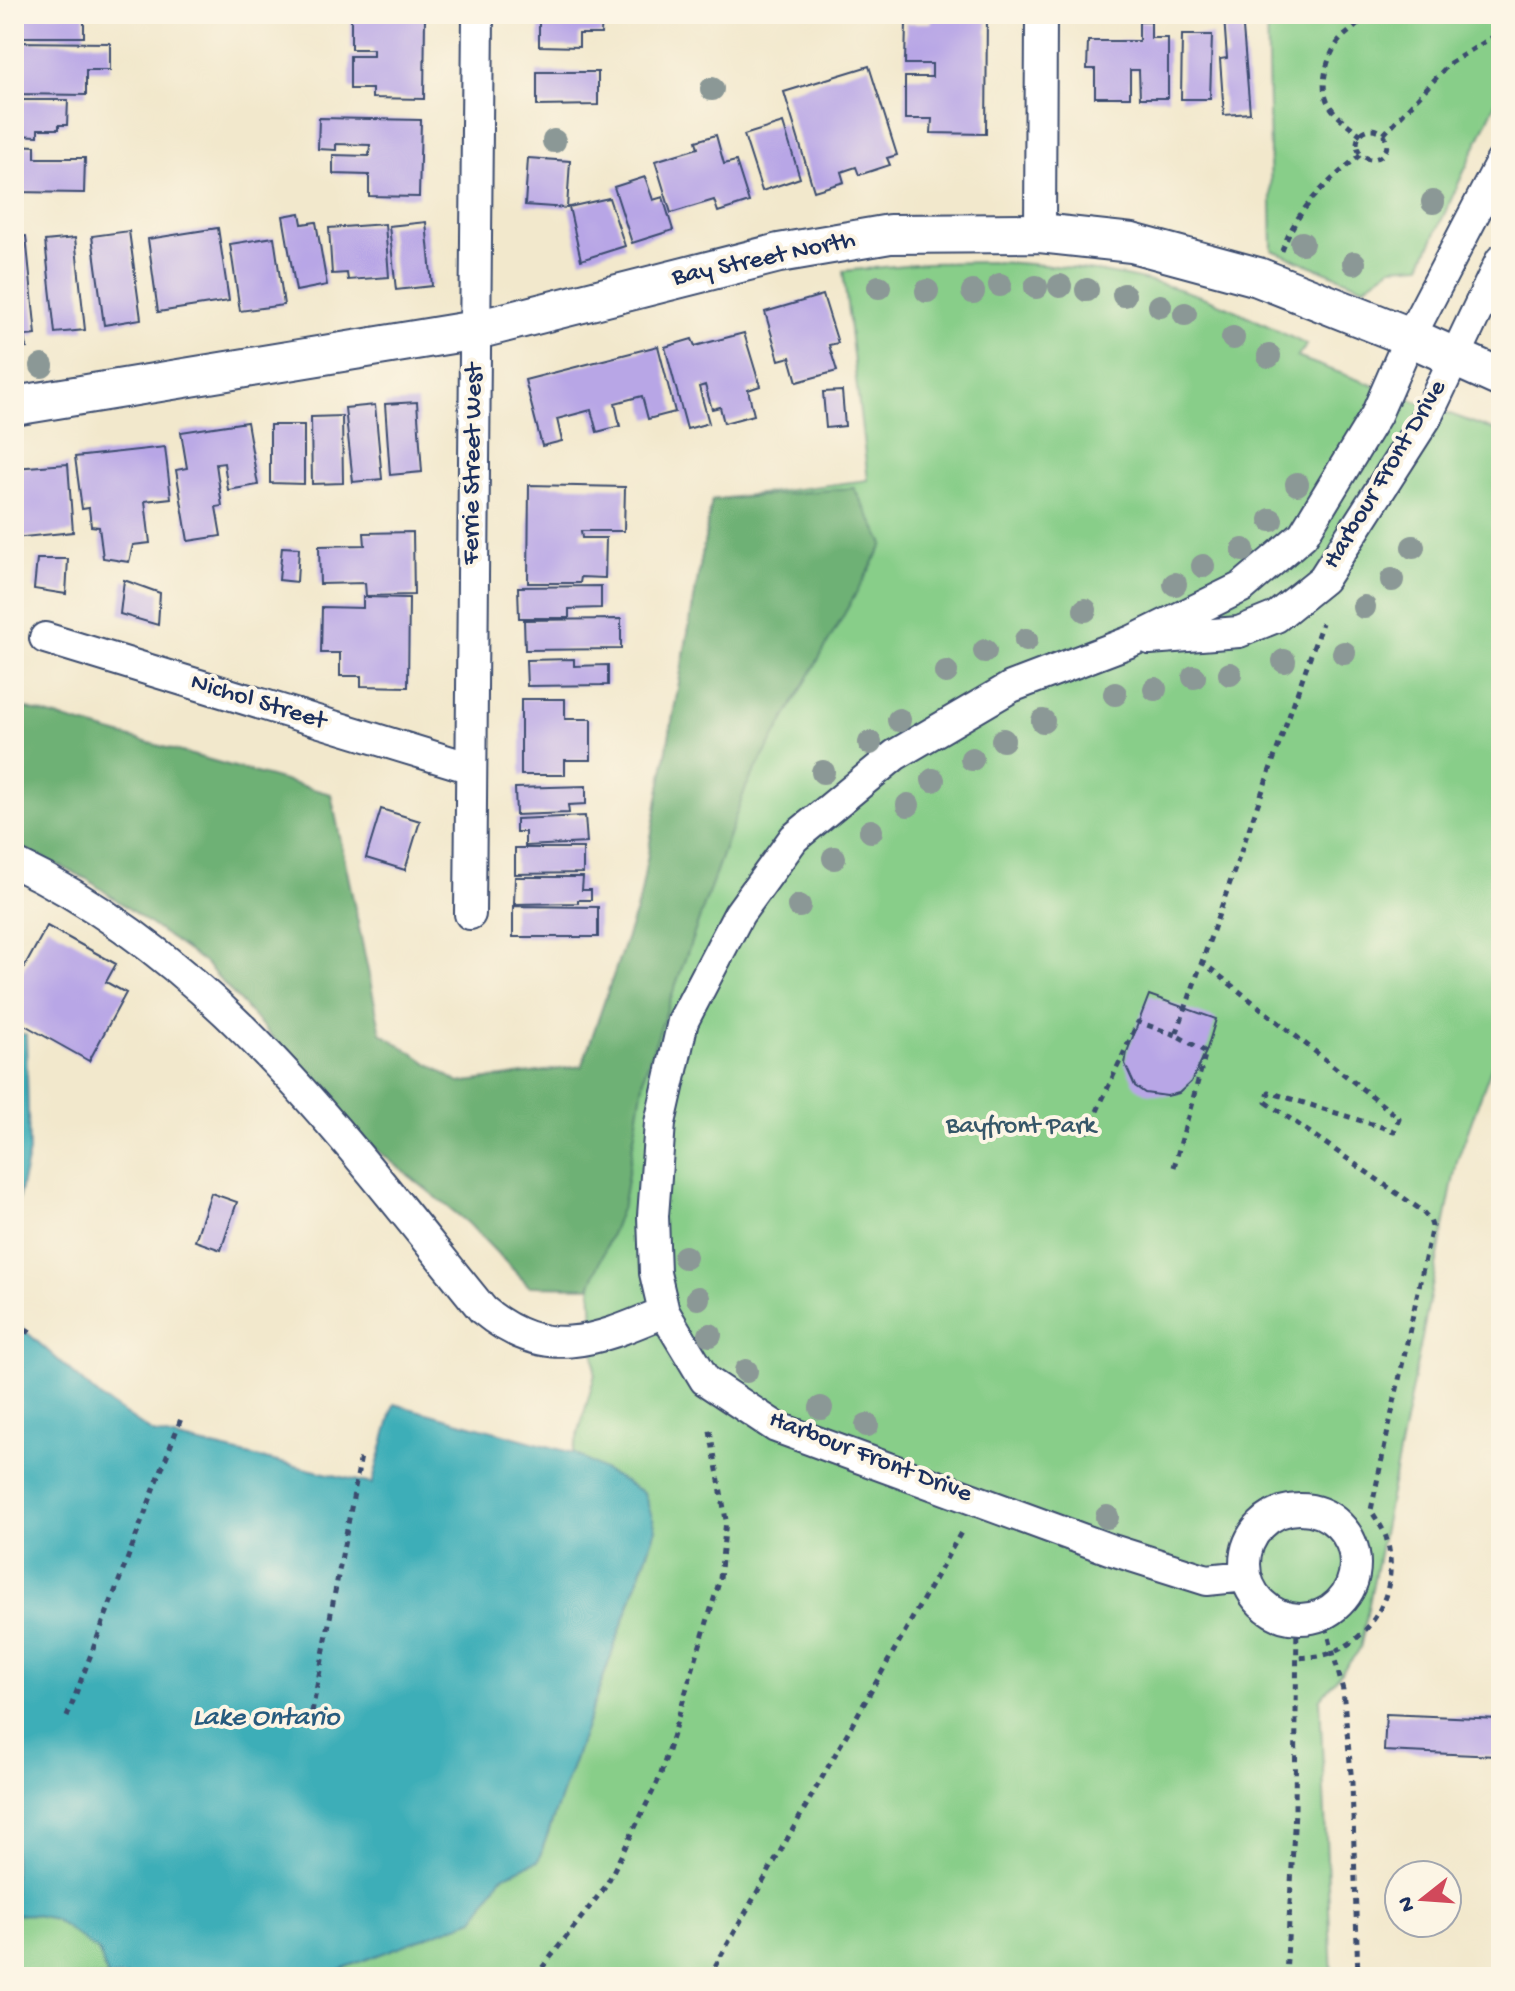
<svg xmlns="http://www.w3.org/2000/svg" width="1515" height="1991" font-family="'Gochi Hand',sans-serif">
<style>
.green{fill:#88ce89;stroke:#527e74;stroke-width:2}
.forest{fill:#6eb175;stroke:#44706a;stroke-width:2}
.water{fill:#3eaeb8;stroke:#2c6e8b;stroke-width:2}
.building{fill:#b8a6e6}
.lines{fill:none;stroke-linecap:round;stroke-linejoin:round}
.minor-casing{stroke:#3b4b6e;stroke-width:34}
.tertiary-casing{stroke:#3b4b6e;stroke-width:42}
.path{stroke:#3b4b6e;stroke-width:5;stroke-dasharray:6 6;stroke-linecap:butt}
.minor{stroke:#fff;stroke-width:30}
.tertiary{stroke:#fff;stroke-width:38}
.tree{fill:#8b9896}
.labels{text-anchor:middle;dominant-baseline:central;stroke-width:8;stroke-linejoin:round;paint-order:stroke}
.street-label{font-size:26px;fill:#1b2f5e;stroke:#fcf5e5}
.park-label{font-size:26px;fill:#365769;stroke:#fcf5e5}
.water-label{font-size:28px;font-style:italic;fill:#275b7e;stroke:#fcf5e5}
</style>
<rect width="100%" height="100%" fill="#fcf5e5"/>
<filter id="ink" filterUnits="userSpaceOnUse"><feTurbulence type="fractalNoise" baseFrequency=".0125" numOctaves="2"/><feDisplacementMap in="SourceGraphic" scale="16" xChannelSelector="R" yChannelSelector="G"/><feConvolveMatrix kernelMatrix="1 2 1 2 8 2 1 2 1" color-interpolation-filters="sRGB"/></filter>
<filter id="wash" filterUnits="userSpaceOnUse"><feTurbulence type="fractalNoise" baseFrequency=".006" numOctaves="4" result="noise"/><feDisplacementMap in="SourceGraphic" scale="32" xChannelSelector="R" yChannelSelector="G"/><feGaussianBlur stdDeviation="1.8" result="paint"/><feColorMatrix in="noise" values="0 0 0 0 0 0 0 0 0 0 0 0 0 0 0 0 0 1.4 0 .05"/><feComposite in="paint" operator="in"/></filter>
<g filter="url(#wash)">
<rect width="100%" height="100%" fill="#f2e8cc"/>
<!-- green -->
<path class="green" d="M1267,14h234v77l-80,174 -29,2 -28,20 -92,-37z
M994,262c75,3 159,13 229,43 29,12 56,27 84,40l-10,12 204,76v608l-44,120 -97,488 -40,50 12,278h-1013l155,-58 28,-43 36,-15 118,-331 -12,-37 -71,-40 22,-79 -13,-308 58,-167 72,-399 156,-20 -25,-209 83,-8z
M30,1914l24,5 44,32 10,26h-94v-62z"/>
<!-- forest -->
<path class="forest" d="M854,488l30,56 -138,243 -101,285 -22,132 -33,83 -61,-1 -62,-64 -100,-80 -161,-178 -119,-85 -73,-35v-139l317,89 50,239 78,50 123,-17 58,-167 72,-399z"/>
<!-- water -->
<path class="water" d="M14,1034h12l3,118 -15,66z
M14,1321l87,77 52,35 219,51 22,-80 179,49 71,40 12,36 -118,332 -36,15 -28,43 -155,58h-44l-8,-6 -13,6h-146l-10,-26 -44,-32 -24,-5 -16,1z"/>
<g id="blocks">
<!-- building -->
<path class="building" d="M14,14h70v23h-70z
M539,14h63l-1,20h-22v13l-40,-1z
M932,14h55l-1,120 -55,-1 1,-14h-27v-42h27v-13h-27l1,-41h26z
M351,16h74l-1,83 -52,-1v-9h-22v-33h23v-7h-22z
M1242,16l8,97 -26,2 -4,-56 7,-1 -3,-41z
M1139,22h12v16h17v60h-28l-1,-28h-9v27h-35v-28h-8l1,-28h51z
M1182,35h30l-2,64h-29z
M14,42l96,1v27h-24v25l-72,-1z
M869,66l28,89 -10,3 3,7 -31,10 -3,-8 -15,5 3,10 -30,9 -30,-99z
M537,72h61v33l-61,1z
M14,100h54l-1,25h-8v4h-21v7l-24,-1z
M319,118l102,2 -2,77 -50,-1v-21l-36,-1v-19l36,1 1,-11 -34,-1v6l-18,-1z
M783,123l17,55 -38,13 -18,-56z
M716,135l8,29 12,-3 13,41 -31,10 -4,-12 -43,13 -16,-52 43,-13 -2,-7z
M14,145l21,1v12h50l-1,35 -70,-1z
M528,158l42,3 -3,47 -42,-3z
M645,177l8,23 10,-3 10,33 -41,13 -18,-56z
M609,198l16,48 -44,14 -12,-53z
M300,213l2,11 14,-2 11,63 -31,6 -13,-75z
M426,222l6,64 -36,4 -7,-64z
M385,224l4,53 -41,3 -1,-7 -15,1 -3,-46z
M218,228l11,73 -71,11 -10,-73z
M129,231l12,88 -37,6 -12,-89z
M26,236l10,99 -11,1 2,12 -13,1v-112z
M274,237l10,68 -44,6 -10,-67z
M75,238l10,92 -30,3 -10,-92z
M823,295l15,48 -9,2 8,26 -40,11 -7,-25 -11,3 -14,-48z
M744,333l16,53 -12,4 6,25 -30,8 -4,-16 -8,2 -7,-24 -6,2 10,36 -22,6 -22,-82 27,-8 3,7z
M658,346l17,66 -27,7 -6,-23 -27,7 5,23 -23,6 -6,-22 -34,9 5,22 -20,5 -17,-66z
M842,391l3,35 -19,2 -3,-36z
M417,402l5,70 -32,3 -5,-71z
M375,405l7,74 -29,3 -8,-74z
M342,416l1,67 -31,1 -1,-67z
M247,422l11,63 -30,5 -4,-27 -8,1 6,42 -6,1 5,29 -33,5 -12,-71 11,-2 -6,-36z
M270,425h34v59l-34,-1z
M165,447l6,51 -26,3 5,42 -17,2 -4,17 -26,-4 -4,-31 -8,-1 -2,-18 -7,1 -7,-52z
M68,464l5,68 -59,6v-70z
M529,485l96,2 -1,44h-43l1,7h24l-1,40 -24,-1 -1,6h-52z
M413,532l1,63 -48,1 -1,-13 -45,1 -1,-38 46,-1 -1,-12z
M282,547l17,1 -2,34 -18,-2z
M37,559h31l-2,35 -32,-5z
M124,580l36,13 -2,32 -38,-11z
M601,586v22l-32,1v9h-50l-1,-31z
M363,597l46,1 -1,89 -47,-1v-10h-21v-23h-19l1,-46 41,1z
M621,619v30l-96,1 -1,-30z
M574,659v7l34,-1v20l-81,1 -1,-26z
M521,699h44v20h26v41h-26v15h-44z
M586,786v18l-18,1 1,8 -53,2 -1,-27z
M381,809l39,12 -15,49 -39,-12z
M585,816l2,27 -62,3v-14h-9v-13z
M515,848h68v25l-68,1z
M515,877h68l-1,13h9v10h-13v3l-64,1z
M513,906l85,1v30h-85z
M47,926l69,38 -10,18 20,11 -37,68 -75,-42v-33z
M1149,995l67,24 -10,33 -15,30 -12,11 -12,3 -22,-3 -10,-7 -10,-22 2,-12z
M211,1193l26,9 -16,48 -26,-9z
M1386,1714l113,5 -2,37 -113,-5z"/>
</g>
</g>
<g filter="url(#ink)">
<use href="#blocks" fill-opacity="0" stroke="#3b4b6e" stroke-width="2"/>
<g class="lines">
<!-- minor casing -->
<g class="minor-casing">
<path id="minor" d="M1040,233l1,-219
M45,638l426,130
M1150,639l89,-7 37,-15 47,-38 103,-161 75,-158
M14,863c201,95 333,280 469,447 64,53 114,30 181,2
M470,914l8,-900
M1245 1564a55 55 0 1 1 110 0a55 55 0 1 1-110 0Z
M1246,1576l-39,4 -98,-31 -333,-122 -71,-47 -41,-68 -9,-39 -2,-57 7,-93 23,-102 56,-107 55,-76 101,-83 116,-68 121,-46 110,-54 61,-52 73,-120 34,-78 91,-175"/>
</g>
<!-- tertiary casing -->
<g class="tertiary-casing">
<path id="tertiary" d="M14,406l462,-76 303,-77 111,-19 150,-1 92,10 126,34 152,60 91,41"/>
</g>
<!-- path -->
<path class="path" d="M1358,24c-6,6 -14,11 -19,17 -12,15 -20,45 -11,62 7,13 21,22 33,32
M1357 144a15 15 0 1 1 30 0a15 15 0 1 1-30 0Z
M1384,134l66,-71 51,-31
M1282,251c16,-45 44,-67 79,-97
M1201,961l198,157 -5,13 -125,-39 -3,10 155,108 9,10 2,6 -61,284c5,9 12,18 15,27 15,48 -10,101 -58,117 -9,3 -21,3 -31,4
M1087,1133l51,-111 38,13
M1174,1167l32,-115 -30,-17 146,-412
M14,1354l17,-28
M1323,1615l20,75 9,93 6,194
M312,1712l49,-256
M67,1717l115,-301
M535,1977l71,-91 54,-109 60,-198 6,-59 -17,-95
M709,1977l254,-448
M1286,1977l9,-167 2,-191"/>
<!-- minor -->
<use href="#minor" class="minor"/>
<!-- tertiary -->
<use href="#tertiary" class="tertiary"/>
</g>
<!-- trees -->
<g class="tree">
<circle cx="712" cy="89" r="12"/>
<circle cx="554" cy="141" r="12"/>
<circle cx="1433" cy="202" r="12"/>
<circle cx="1302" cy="243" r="12"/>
<circle cx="1354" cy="263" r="12"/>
<circle cx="1000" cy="285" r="12"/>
<circle cx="1060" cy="286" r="12"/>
<circle cx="879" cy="287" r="12"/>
<circle cx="1036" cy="287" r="12"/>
<circle cx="1087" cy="290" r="12"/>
<circle cx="927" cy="291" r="12"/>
<circle cx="973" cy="292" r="12"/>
<circle cx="1124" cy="295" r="12"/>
<circle cx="1160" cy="306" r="12"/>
<circle cx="1185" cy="314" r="12"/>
<circle cx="1233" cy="338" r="12"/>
<circle cx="1269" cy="356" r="12"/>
<circle cx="42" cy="366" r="12"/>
<circle cx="1297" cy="484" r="12"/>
<circle cx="1271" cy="520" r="12"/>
<circle cx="1413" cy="547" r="12"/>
<circle cx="1243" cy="550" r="12"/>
<circle cx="1203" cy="566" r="12"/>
<circle cx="1392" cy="580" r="12"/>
<circle cx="1175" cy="584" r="12"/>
<circle cx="1364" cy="607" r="12"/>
<circle cx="1085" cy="610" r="12"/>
<circle cx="1026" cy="640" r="12"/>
<circle cx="985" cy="651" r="12"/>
<circle cx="1344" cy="653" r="12"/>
<circle cx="1284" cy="661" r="12"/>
<circle cx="946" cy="672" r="12"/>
<circle cx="1230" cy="674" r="12"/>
<circle cx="1194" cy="677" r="12"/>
<circle cx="1155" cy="689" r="12"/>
<circle cx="1115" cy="694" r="12"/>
<circle cx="899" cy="720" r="12"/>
<circle cx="1043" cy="721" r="12"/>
<circle cx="1003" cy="740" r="12"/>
<circle cx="870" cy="743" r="12"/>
<circle cx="972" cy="759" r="12"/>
<circle cx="823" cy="772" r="12"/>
<circle cx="933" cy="780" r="12"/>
<circle cx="908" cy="805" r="12"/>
<circle cx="871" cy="831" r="12"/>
<circle cx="834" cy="858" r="12"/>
<circle cx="799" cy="906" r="12"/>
<circle cx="685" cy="1257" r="12"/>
<circle cx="698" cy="1298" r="12"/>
<circle cx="710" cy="1335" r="12"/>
<circle cx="746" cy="1371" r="12"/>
<circle cx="821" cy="1408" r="12"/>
<circle cx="867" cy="1425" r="12"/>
<circle cx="1107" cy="1517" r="12"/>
</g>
</g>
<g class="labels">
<!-- street labels -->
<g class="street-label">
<text transform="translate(764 260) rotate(-12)">Bay Street North</text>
<text transform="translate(474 464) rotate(-89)">Ferrie Street West</text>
<text transform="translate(1386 475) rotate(-59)">Harbour Front Drive</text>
<text transform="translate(258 703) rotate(17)">Nichol Street</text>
<text transform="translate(870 1458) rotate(21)">Harbour Front Drive</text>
</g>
<!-- park labels -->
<g class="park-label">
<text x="1021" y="1127">Bayfront Park</text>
</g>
<!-- water labels -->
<g class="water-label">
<text x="266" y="1718">Lake Ontario</text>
</g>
</g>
<!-- margin -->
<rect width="1515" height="1991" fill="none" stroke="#fcf5e5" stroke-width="48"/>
<!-- north arrow -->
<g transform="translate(1423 1899) rotate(253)"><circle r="38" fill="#fcf5e5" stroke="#a2a6af" stroke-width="2"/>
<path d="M0-6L14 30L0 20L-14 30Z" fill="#d1495b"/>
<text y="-12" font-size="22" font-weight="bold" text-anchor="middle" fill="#1b2f5e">N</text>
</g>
</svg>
